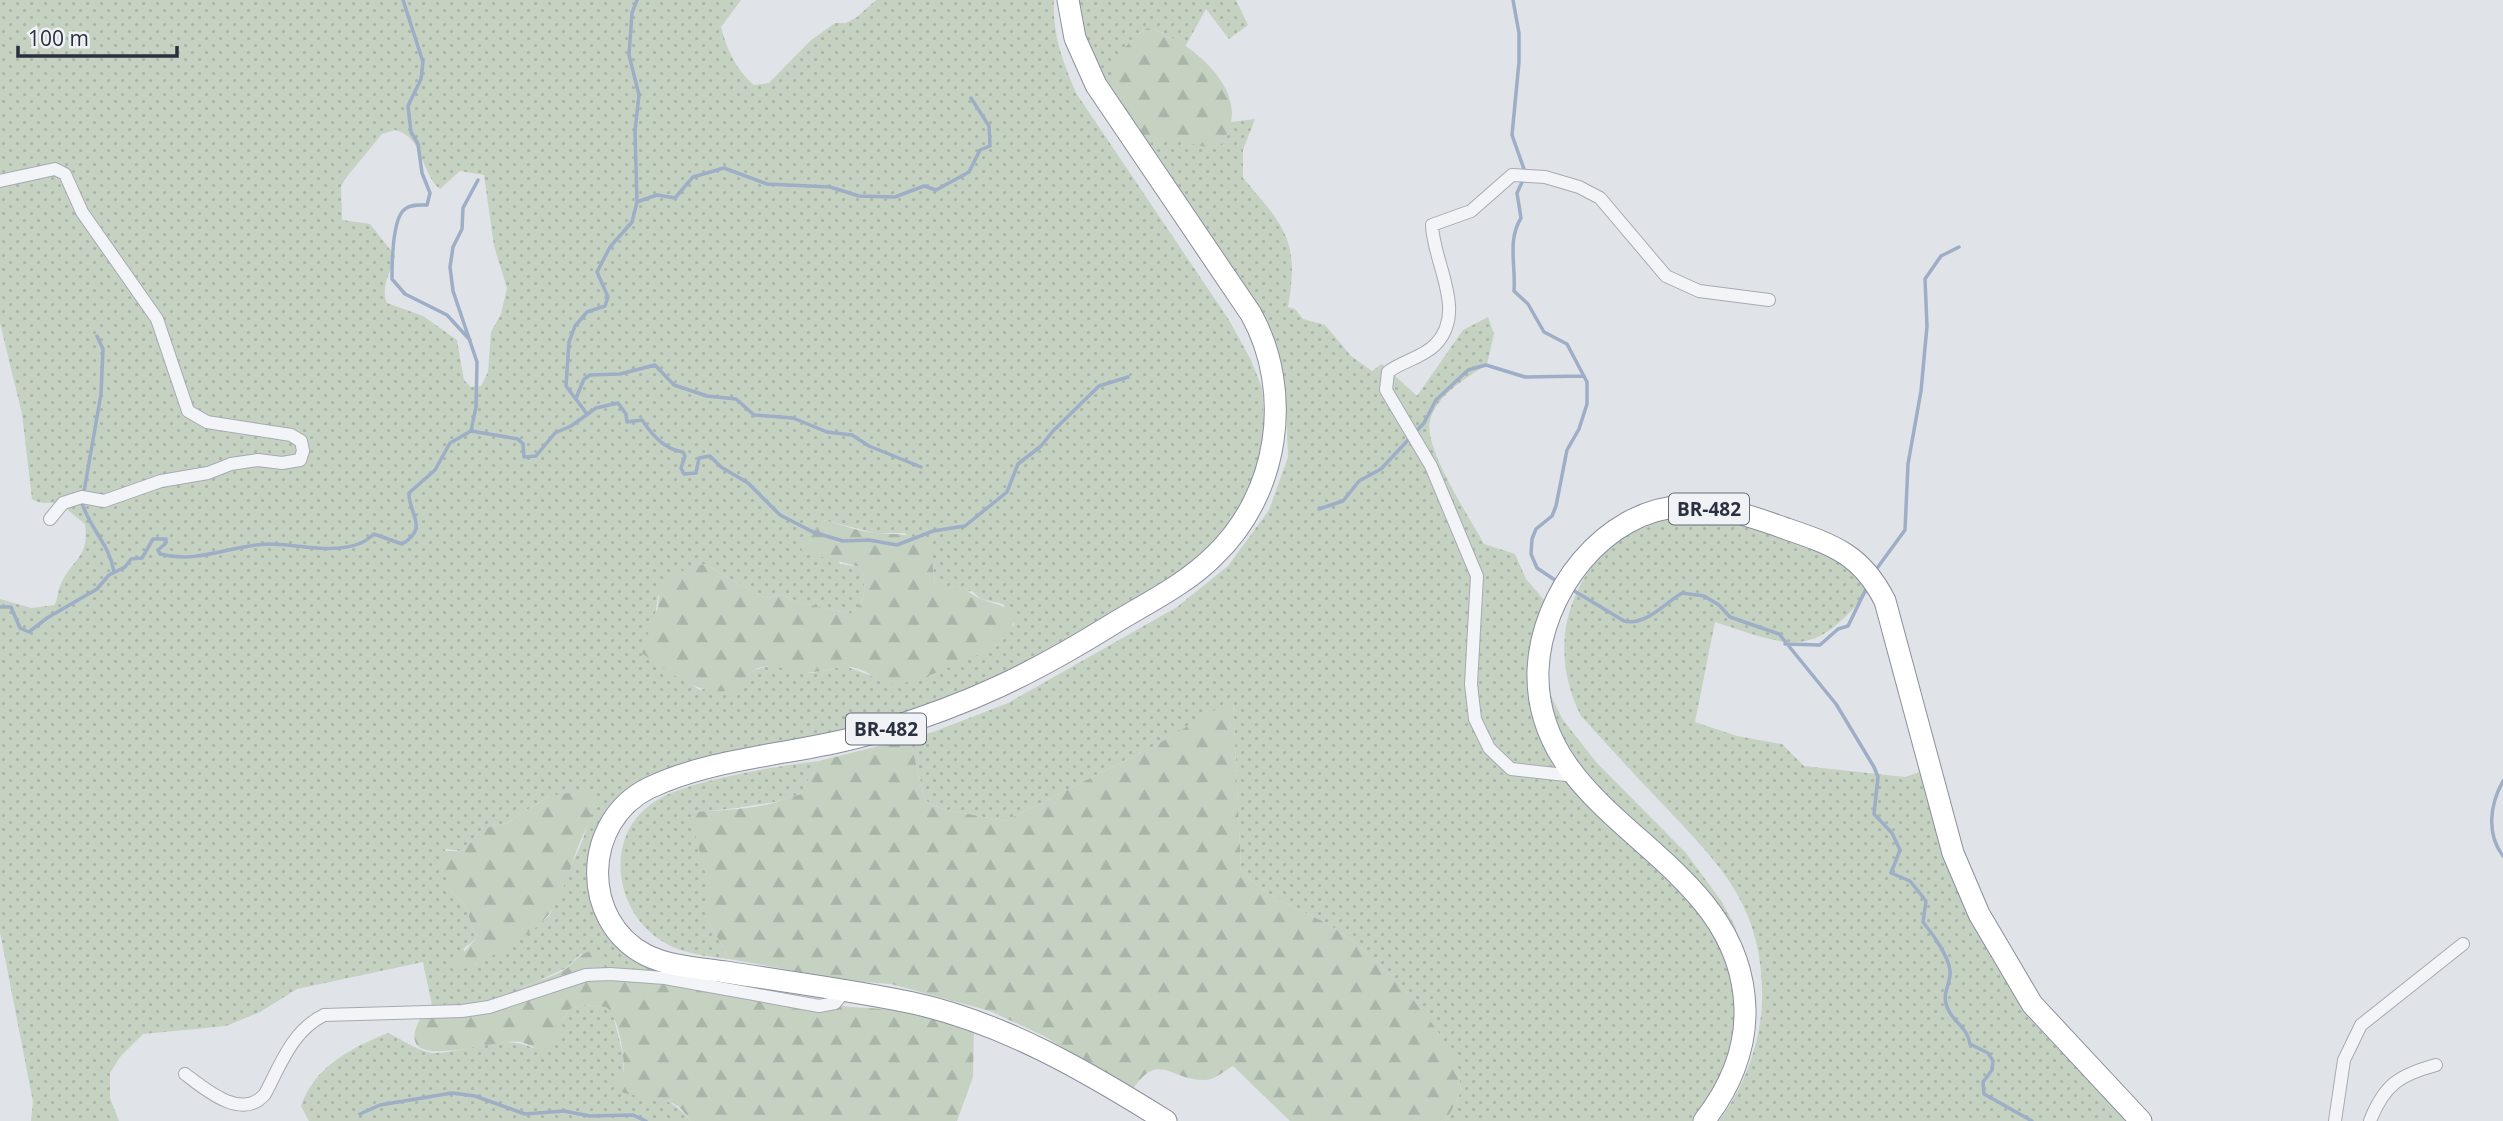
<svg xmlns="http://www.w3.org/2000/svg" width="2503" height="1121" font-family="'Open Sans',sans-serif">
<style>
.grass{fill:url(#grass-dots);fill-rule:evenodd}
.forest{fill:url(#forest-firs)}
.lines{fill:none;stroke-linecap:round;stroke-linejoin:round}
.stream{stroke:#9daec6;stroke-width:3.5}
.street-casing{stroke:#a6aab2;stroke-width:14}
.highway-casing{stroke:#898f9e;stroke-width:23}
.street{stroke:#f3f4f7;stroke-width:12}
.highway{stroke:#fff;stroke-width:21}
.labels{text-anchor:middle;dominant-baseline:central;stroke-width:5;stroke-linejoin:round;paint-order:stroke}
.shield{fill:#f0f2f6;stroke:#656a76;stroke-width:2}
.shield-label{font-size:19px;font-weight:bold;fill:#2a303f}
</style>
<defs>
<pattern id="grass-dots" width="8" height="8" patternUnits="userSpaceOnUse" patternTransform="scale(1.75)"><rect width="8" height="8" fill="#c5d2c2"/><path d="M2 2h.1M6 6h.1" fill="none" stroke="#a9b5a8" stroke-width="1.8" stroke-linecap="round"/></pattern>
<pattern id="forest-firs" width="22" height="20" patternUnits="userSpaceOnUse" patternTransform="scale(1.75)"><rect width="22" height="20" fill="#c5d2c2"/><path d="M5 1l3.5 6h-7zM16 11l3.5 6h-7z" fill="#a9b5a8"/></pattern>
</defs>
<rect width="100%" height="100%" fill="#e0e3e8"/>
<!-- grass -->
<path class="grass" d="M0,0h741l-20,27c6,23 15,43 33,58l15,-2 41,-42 25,-18h11l11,-6 19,-17h178c-2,34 9,62 22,93l153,227 22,40 11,28 3,49 -12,59 -41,60 -204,128 -390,119 -20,93 79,84 -52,-4 -44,-22 -15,14 -46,21 -7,11 -79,15 -11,-53 -126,27 -37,23 -34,14 -83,8 -23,23 -10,16v25l9,23h-88l2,-19 -33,-170v-333l31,9 23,-3c5,-7 3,-14 7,-21 12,-26 29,-27 24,-60 -8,-6 -20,-18 -30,-21 -10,-1 -13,2 -23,-4l-10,-85 -22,-91zM395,130c28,6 26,44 45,59l20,-18 24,4 10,71 13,42 -6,26 -10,18 -3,40 -7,14 -10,1 -7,-7 -7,-40 -34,-24 -36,-13c-7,-16 4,-31 8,-47l-25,-32 -28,-4 -1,-33 4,-8 37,-45zM823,520l52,13h30l28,33 2,17 13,10 24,-2 9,8 22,5 11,20 -17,21 -106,38 -46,-17 -33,7 -39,-8 -19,5 -9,8 -45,12 -59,-37 14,-36 3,-21 46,-32 57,32 9,2 10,-4 19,8 51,12c17,-12 17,-27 10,-47l-20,-3zM549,796l45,7 -11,36 -33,76 -19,16 -57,34 -11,-16 13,-10 -10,-32 -15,-16 -6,-42 18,2 19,-22 24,-6z
M1073,0h163l12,25 -19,14 -23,-30 -21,38 -24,-15 -14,-4 -9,6 -33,74z
M1255,119l-12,31v28c41,48 57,62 45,129l7,2 8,10 22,6 26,31 21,15 10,-7 35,32 46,-66 25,-13 6,17 -7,30c-20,14 -51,31 -57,57 -7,26 40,97 54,123l31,10 11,25 19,22 4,91 14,28 33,42 90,91 36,49 13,24 10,49 -12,79 -27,51 -14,16h-246c4,-9 12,-20 14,-29 7,-45 -81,-133 -115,-157 -34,-25 -77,-32 -104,-66l-8,-169 -77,45 -151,76 -58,-11 -17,-6 -5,-5 -13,-51 -9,-8 30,-8 75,-29 169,-96 51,-41 41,-56 19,-53 -2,-50 -15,-48 -141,-213 32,-8 62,5 7,-21z
M1713,511l125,41 34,35c-59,72 -75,62 -157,35l-20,100 42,14 45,8 22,22 101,11 23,-8 28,87 86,166 83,99h-406c25,-33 41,-77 43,-118 3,-100 -45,-141 -109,-209 -24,-25 -48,-52 -72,-78 -31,-62 -18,-126 32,-173 6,-5 12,-14 19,-19 13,-7 64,-10 81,-13z
M819,761l-19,34c-12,0 -20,7 -31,8 -26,4 -51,8 -77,9l16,72v36l21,39c-23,-3 -47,-5 -67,-18 -48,-30 -59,-105 -8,-139 32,-22 124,-36 165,-41z
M585,1005l21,2 6,4 11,44v18l16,23c23,-2 38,9 52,25h-382l-8,-15c14,-40 50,-58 87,-73 14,6 33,21 49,20 31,-1 65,-20 96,-5l28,-18v-9l9,-12z"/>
<!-- forest -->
<path class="forest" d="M1147,28c34,8 84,46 85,84 0,11 -4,21 -8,31l-13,5 -49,-10 -8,2 -10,10 -39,-42c6,-36 11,-60 42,-80z
M823,520c17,4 36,12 54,13 21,2 35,-1 53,13l5,37 13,9c18,-7 21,3 36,8 13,5 19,4 30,15 0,12 -5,19 -14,27 -14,12 -86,42 -105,42 -13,0 -27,-13 -39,-16 -15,-4 -28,3 -42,4 -29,3 -59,-23 -74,18 -45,7 -62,-14 -99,-37l17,-46 2,-22 6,-9 38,-12 57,32 9,2 10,-4 19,8 51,12c17,-11 17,-28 10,-47l-57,-15 -4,-9 10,-18z
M1233,699l8,170c27,34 70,41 104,66 34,24 122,111 115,157 -2,9 -10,20 -14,29h-156l-57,-55c-11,6 -17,14 -30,14 -32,0 -45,-31 -72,12l-85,-55 -56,-26 -99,-27 -41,-3 -121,-22 -21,-39v-36l-17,-66 1,-6c26,-2 56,-2 81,-9 10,-3 15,-8 27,-8l19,-34 84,-21 9,8 13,51 5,5 17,6 58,11 151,-76z
M588,790l6,3c1,21 -10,38 -17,56 -5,16 -17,52 -27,64 -16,21 -64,49 -90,57l-6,-6 2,-3 20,-22 -10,-32 -15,-16 -6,-22 -6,-7v-11h24l19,-22 24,-6 43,-27z
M590,951l11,1 12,17 237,38 52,3 72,15 -1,52 -16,44h-266c-5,-5 -9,-13 -15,-16 -19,-12 -57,-4 -66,-23l13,-9c3,-14 -5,-59 -17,-66l-21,-2 -15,4 -9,12v17l-19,12c-8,-2 -14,-6 -21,-8 -25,-5 -132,36 -101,-23l93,-19c14,-22 35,-18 54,-32 8,-7 12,-13 23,-17z"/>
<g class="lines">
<!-- stream -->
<path class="stream" d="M403,0l20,62 -2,17 -13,27 3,26 7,12 4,29 8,20 -3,12c-7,0 -16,-1 -22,4 -13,9 -13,55 -13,70l13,15 42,21 23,25
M1513,0l6,33v29l-7,73 13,37
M1523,180l-6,13 4,25c-14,23 -5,47 -7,73l14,13 16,28 23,12 20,38v22l-8,25 -12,21 -11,56 -4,10 -16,13 -4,10 -1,15 6,14 21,14
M637,202l20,-7 18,3 18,-21 31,-9 43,16 63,3 29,9 36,1 29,-11 12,4 33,-18 11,-22 10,-4 -1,-20 -18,-28
M97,336l6,13 -2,45 -19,109c8,26 28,42 32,69
M576,398l8,-19 6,-4 30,-1 35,-9 19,20 33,11 29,3 18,16 39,3 34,14 25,3 17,11 52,21
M587,414l-21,-28 3,-44 6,-16 12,-14 18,-6 3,-9 -11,-25 13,-25 22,-25 5,-20 -2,-71 4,-36 -10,-40 3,-42 5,-13
M471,431l5,-24 1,-45 -24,-71 -3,-24 3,-20 9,-18 1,-21 15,-28
M1319,509l24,-8 16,-20 22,-12 43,-46 12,-23 32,-30 18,-5 39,12 59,-1
M1875,571l30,-41 3,-66 13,-73 6,-65 -2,-47 16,-23 18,-9
M1571,589l53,32c22,5 41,-18 58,-28l22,3 15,9 11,12 49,17 57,70 38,63 4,10 -4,37 18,19 8,17 -9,23 19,8 16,20 -3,21c9,11 29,38 27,53 -1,12 -8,19 -3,32 6,16 20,19 23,37l18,9 5,8 -1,9 -9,12 1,12 48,27
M0,607h11l9,21 9,4 18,-14 50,-29 12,-14 16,-8 6,-8 11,-1 11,-19h13v4l-8,7 2,4c38,10 71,-9 108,-10 31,0 63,11 93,-1 5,-2 9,-6 13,-9l28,10c28,-16 6,-31 7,-51l26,-23 15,-27 21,-12 47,8 5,5 1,13 12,-1 19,-23 16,-7 25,-18 22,-5 8,11 1,8 15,-2c11,16 22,29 41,32l2,4 -4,12 3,6 12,-1 3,-15 11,-2 11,11 27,16 32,32 33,17 30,9 26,-1 28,5 36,-14 32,-5 42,-34 11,-28 23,-18 12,-15 46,-45 29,-9
M1785,644l35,1 18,-16 10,-3 19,-39
M2503,781c-13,23 -17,53 0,75
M360,1114l20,-9 72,-12 23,3 50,18 39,-3 26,5 43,-1 13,6"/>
<!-- street casing -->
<g class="street-casing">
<path id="street" d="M0,181l55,-12 10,5 17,38 75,107 31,92 19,11 84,13 10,6 2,10 -3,9 -18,3 -24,-3 -27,4 -23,9 -47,8 -57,20 -22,-4 -19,6 -13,16
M1575,776l-64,-7 -22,-21 -14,-29 -4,-35 6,-108 -46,-110 -45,-76 2,-18c14,-11 34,-14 47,-27 33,-33 -2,-82 -3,-120l39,-14 41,-36 33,2 34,10 21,11 66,78 33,15 70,9
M185,1074c21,16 57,47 80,20 16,-30 27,-63 59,-79l138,-4 27,-4 97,-32 24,-1 55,4 154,28 16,-3 9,-11
M2335,1121l9,-61 17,-35 102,-81
M2370,1121c14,-36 29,-46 66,-56"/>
</g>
<!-- highway casing -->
<g class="highway-casing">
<path id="highway" d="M1068,0l7,38 21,47 155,229c43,78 28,180 -37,242 -29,29 -69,48 -103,69 -79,49 -141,79 -231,106 -73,23 -162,24 -231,57 -67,33 -69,133 -3,167 24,12 54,13 80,17 62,10 126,18 187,31 91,20 175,69 253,118
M1704,1121c25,-32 42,-71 41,-112 -4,-157 -212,-185 -207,-339 3,-76 65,-160 146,-164 34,-2 72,12 103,23 47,16 75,26 98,72l68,252 26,61 53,90 109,117"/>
</g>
<!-- street -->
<use href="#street" class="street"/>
<!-- highway -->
<use href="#highway" class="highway"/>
</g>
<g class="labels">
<!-- shield labels -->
<g class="shield">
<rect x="1669" y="493.5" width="80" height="31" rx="5"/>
<rect x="846" y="713.5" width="80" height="31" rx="5"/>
</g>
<g class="shield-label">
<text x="1709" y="509">BR-482</text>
<text x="886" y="729">BR-482</text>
</g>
</g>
<!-- scale -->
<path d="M18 46v10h159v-10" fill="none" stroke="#2a303f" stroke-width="3.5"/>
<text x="28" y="46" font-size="21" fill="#2a303f" stroke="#f0f2f6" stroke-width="5" paint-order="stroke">100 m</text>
</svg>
